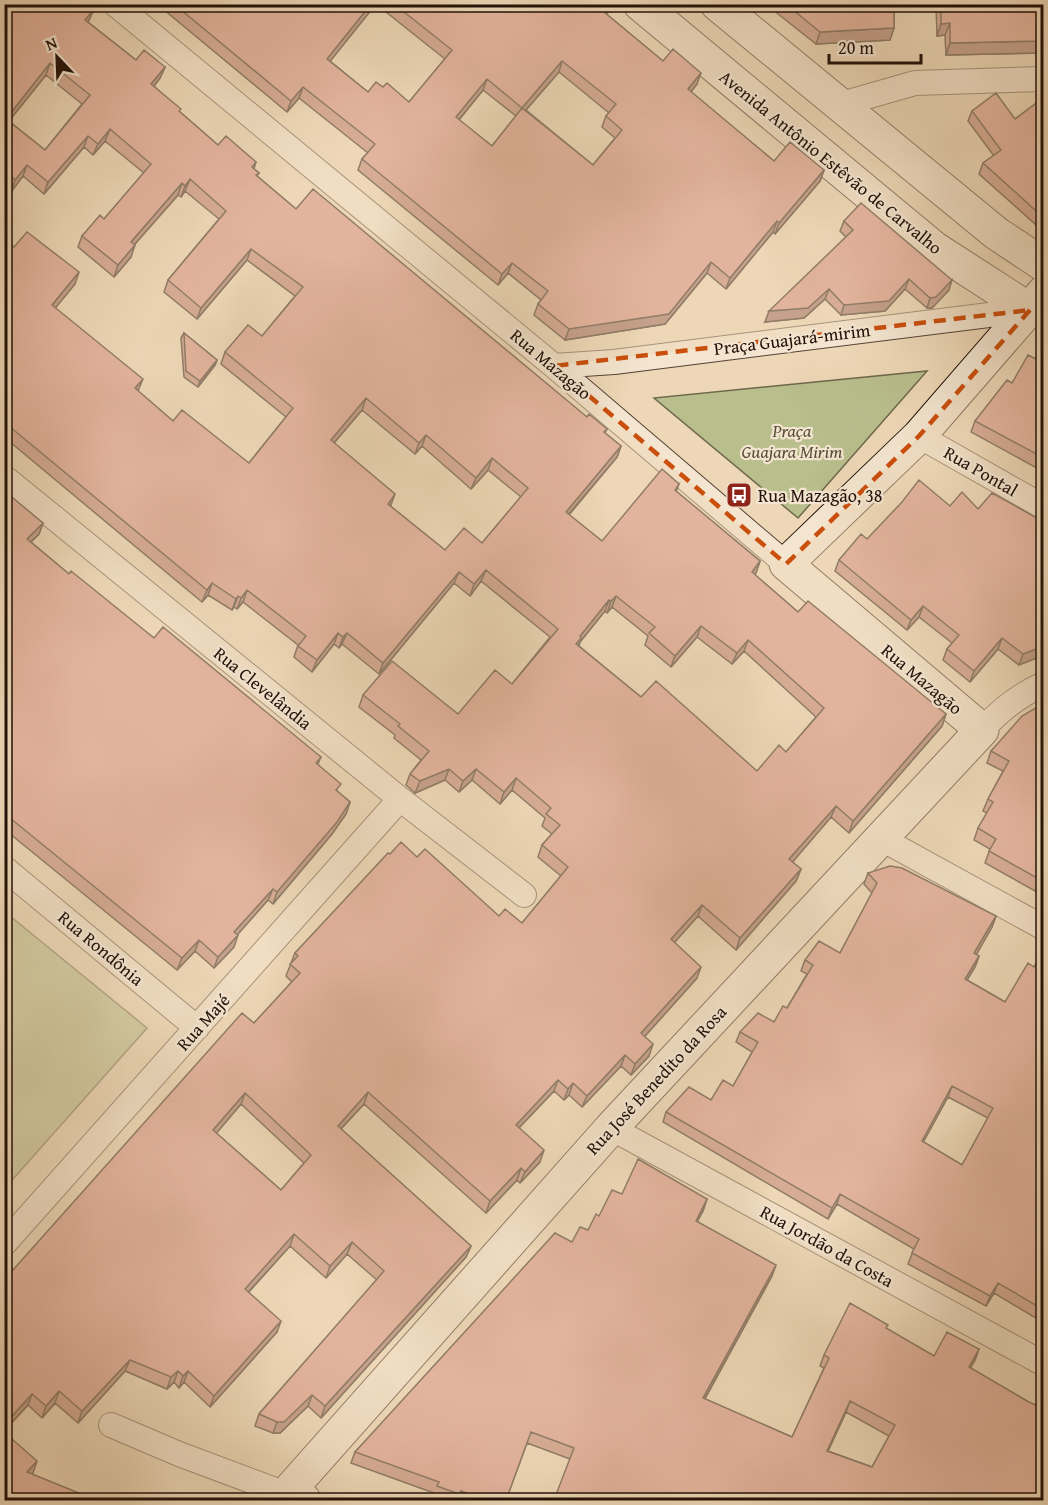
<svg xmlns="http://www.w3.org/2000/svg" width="1048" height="1505" font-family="'Gentium Book Plus',serif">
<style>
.green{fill:#b9be8d;stroke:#6e684b;stroke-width:1.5}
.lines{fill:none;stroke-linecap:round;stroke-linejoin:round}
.street-casing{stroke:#554234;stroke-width:26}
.secondary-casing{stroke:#221109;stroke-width:35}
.street{stroke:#f3e5d0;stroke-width:24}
.secondary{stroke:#f3e5d0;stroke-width:33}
.wall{fill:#ba786c;stroke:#221109;stroke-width:1.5;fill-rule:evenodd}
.shaded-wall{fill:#976158;stroke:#221109;stroke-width:1.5}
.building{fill:#d88b7e;stroke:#221109;stroke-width:1.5;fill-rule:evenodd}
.marked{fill:none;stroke:#ca4e0c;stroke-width:4.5;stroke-dasharray:12 8;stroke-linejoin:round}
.labels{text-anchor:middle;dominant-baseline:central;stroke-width:4.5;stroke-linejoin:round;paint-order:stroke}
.street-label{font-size:18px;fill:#221109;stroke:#f3e5d0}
.park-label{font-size:18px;font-style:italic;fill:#574e37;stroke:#f3e5d0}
.poi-label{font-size:18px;fill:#221109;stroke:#f3e5d0;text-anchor:start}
</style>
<rect width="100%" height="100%" fill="#edd7b6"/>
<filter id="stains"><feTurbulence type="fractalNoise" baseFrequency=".00333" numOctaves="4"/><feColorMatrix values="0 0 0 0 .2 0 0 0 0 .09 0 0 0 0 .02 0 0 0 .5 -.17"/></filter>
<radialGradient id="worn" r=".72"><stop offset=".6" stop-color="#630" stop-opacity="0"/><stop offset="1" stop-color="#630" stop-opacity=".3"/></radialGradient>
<!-- green -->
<path class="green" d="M927,371l-129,147 -144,-120z
M5,912l142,116 -142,160z"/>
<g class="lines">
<!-- street casing -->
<g class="street-casing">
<path id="street" d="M115,4l439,362 232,198
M838,105l77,-22 129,-4
M554,366l60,-4 423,-53
M919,436l125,71
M4,477l396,322 124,96
M982,730c18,-20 37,-35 62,-46
M880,838l164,90
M4,868l193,160
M611,1128l433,236
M4,1244l396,-445
M111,1425l68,29 107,40"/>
</g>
<!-- secondary casing -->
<g class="secondary-casing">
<path id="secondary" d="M640,4l294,244 96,62
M717,4l279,229 48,32
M304,1500l-18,-6 325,-366 371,-398 -196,-166 133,-128 125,-144"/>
</g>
<!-- street -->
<use href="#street" class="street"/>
<!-- secondary -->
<use href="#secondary" class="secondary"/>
</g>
<!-- wall -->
<path class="wall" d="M4,4l90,5 -6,13 48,38 29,7 -5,11 -6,8 26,26 38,33 38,17 -2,7 5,4 -2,3 39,33 291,208 20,12 -2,4 16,13 -4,11 -48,58 33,26 77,-57 -3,8 84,69 -5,14 43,37 148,102 -4,12 -93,107 -18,-16 -39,45 9,7 -5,12 -60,69 -38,-34 -24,26 23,36 -52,58 4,20 -18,19 -10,-9 -39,41 -13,-12 -5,5 -10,-9 -35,37 21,34 -20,21 -3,-3 -31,33 -122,-109 -23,25 130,117 -5,11 -145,161 -13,-12 -28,27h-7l-18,-7 4,-12 118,-134 -30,-26 -21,24 -36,-32 -41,46 28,40 -67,75 -26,-25 -5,6 -5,-6 -7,7 -42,-18 -47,52 -23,-20 -13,15 -14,-13 -24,26 250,-408 38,-41 -6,-6 9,-23 95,-99 27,3 82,59 23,7 39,-47 -23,-19 4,-12 10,-11 -10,-8 3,-8 -33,-28 -12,14 -28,-24 -13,12 -14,-12 -30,13 -9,-8 4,-11 11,-14 -27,-22 1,-3 -36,-28 4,-12 95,19 54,-30 38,-47 -69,-56 -11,15 -16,-13 -75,91 -37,-30 -3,4 -5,-4 -22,28 -18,-15 4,-12 -55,-43 -6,7 -3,-2 -2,3 -24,-15 -6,7 -198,-165v-198l10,8 61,37 -20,24 83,83 35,30 76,42 37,-46 -65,-53 4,-12 37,-16 33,-40 -48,-36 -50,59 -33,-27 4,-12 51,-61 -34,-28 -4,6 -3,-2 -44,50 -3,12 -17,20 -36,-30 4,-11 22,-17 40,-46 -39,-32 -12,14 -9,-8 -40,47 -21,-18 -12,16 -7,-6zM46,75l36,29 -37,46 -36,-29zM362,410l53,44 7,-8 49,43 17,-19 33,27 -39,46 -37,7 -55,-44 1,-1 -57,-62zM612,607l36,29 -3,9 26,22 26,-30 35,27 12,-13 72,66 -30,35 -29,19 -116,-74 -62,-51 1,-4 25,-31 2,2zM241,1104l63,59 -23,27 -65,-57z
M157,4h219l-46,57 38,31 15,-5 26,15 36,-43 -69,-55h235l-2,7 -3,3 57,47 34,23 -6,8 83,69 50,9 -4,11 -45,53 -2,-2 -47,57 -19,-16 -42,51 -100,16 -31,-25 4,-11 3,-4 -33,-27 -10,12 -140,-115 4,-11 6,-6 -69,-55 -12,14zM559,72l50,41 -3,3 -4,11 13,11 -22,27 -67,-55zM483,90l33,26 -24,30 -33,-26z
M773,4h121v24l-4,12 -74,4 -43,-34z
M936,4h108v49l-98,2 -1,-20 -8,1z
M1044,106v126l-65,-58 4,-11 11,-7 -26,-35 4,-10 43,8z
M844,221l105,69 -17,18h-5l-22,-19 -20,22 -44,4 -16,-16 -21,19 -39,4 81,-85 -6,-6z
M184,333l33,27 -2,5 -17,22 -14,-10 -3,-39z
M1044,363v109l-73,-40 4,-11 37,-38z
M4,496l39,27 -4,11 -8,8 38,32 85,64 167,119 -3,7 20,28 12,10 -4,12 -14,20 -59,70 -5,-4 -31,35 -3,12 -20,21 -19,-17 -18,19 -173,-141z
M867,539l177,116 -25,10 -21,-16 -28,33 -27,-22 4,-11 5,-6 -33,-26 -12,13 -72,-59 4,-11z
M1044,703v193l-59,-33 5,-14 -16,-9 4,-12 9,-15 -4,-2 5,-12 15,-28 -16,-8 4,-12z
M868,873l128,43 -4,11 -16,28 3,1 -4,11 -8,13 38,22 29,-35 10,-16v372l-50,-30 -8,13 -78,-42 6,-15 -77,-45 -9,15 -165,-97 3,-10 45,-12 22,-14 19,-34 -16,-10 4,-10 34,-10 13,-14 20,-34 -6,-3 4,-11 35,-7 32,-60 -8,-9zM948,1097l40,21 -26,47 -39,-23z
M622,1194l85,5 -4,12 -6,10 75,55 -67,123 87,38 32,-69 -4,-2 4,-11 63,-26 47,27 45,-7 -4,11 -5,8 57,33 17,99 -474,-41 -43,-16 -21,57h-65l-8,-2 1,-5 -83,-30 4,-11 217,-210 16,-12 11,-14zM846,1412l43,24 -17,31 -44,-16z"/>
<!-- shaded-wall -->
<path class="shaded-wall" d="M371,4h5l-53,66 4,-11z
M608,4h3l-2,7 -10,11 4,-11z
M94,9l-5,11 -8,11 4,-11z
M950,23l-5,12 -8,1 4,-12z
M894,28l-4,12 -74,4 4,-12z
M1044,41v12l-98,2 4,-12z
M562,61l-3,11 -41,47 4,-11z
M50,63l-4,12 -42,52 2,-8z
M165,67l-5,11 -13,17 4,-11z
M701,73l-4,11 -13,16 4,-11z
M487,79l-4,11 -31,38 4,-11z
M303,87l-4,11 -12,14 4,-11z
M110,129l-5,12 -12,14 5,-11z
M88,136l-4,11 -40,47 4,-12z
M27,165l-4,11 -12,16 4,-12z
M824,170l-4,11 -45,53 4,-11z
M190,179l-5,12 -4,6 4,-11z
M182,183l-4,12 -51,58 4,-11z
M777,221l-4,11 -47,57 4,-11z
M135,245l-4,12 -17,20 4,-12z
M251,249l-4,11 -50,59 4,-11z
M711,262l-4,11 -42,51 -100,16 4,-11z
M512,263l-4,10 -10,12 4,-11z
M79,272l-4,12 -27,33 4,-12z
M909,279l-4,10 -20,22 -44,4 3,-10z
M952,280l-3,10 -17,18h-5l3,-10z
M829,289l-4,10 -21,19 -39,4 4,-11z
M217,360l-2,5 -17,22 2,-6z
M143,379l-5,12 -3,-3z
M366,398l-4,12 -35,41 4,-11z
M426,435l-4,11 -7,8 4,-11z
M621,446l-4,11 -56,66 5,-11z
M492,458l-4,12 -17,19 5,-11z
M395,494l-4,11 -8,11 5,-12z
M43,523l-4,11 -17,16 5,-11z
M760,561l-4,12 -9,10 5,-11z
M486,570l-5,11 -11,15 4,-12z
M459,572l-5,11 -75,91 4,-11z
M212,583l-4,12 -6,7 5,-12z
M247,590l-4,12 -6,7 4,-11z
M238,596l-4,11 -2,3 4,-11z
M616,596l-4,11 -5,6 4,-12z
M609,600l-4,11 -25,31 -3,7 -5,6 8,-19z
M923,606l-4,11 -12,13 4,-10z
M701,626l-4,11 -26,30 4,-11z
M338,633l-4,11 -22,28 5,-12z
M347,633l-5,11 -3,4 4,-11z
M1002,638l-4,11 -28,33 4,-11z
M748,640l-4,11 -12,13 5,-11z
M1044,646v9l-25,10 4,-11z
M946,714l-4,12 -93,107 4,-12z
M449,769l-4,11 -30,13 5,-12z
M476,769l-4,11 -13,12 4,-11z
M516,778l-4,12 -12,14 4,-12z
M350,802l-4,12 -14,20 -59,70 4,-12z
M836,806l-5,11 -46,54 4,-12z
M801,869l-5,12 -60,69 4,-12z
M273,889l-5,11 -38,43 4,-11z
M702,905l-4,11 -31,35 4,-12z
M996,916l-4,11 -21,37 3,-11z
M238,935l-4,12 -20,21 4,-11z
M199,940l-4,11 -18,19 5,-12z
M979,956l-4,11 -14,23 4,-11z
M701,967l-4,11 -60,67 4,-12z
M653,1044l-4,12 -18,19 4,-11z
M625,1055l-4,11 -39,41 5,-11z
M558,1080l-4,11 -43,45 5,-11z
M573,1083l-4,12 -5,5 4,-11z
M952,1086l-4,11 -30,55 4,-11z
M368,1092l-4,12 -31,33 5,-11z
M245,1093l-4,11 -32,38 4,-12z
M544,1150l-4,12 -20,21 5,-11z
M521,1168l-4,12 -31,33 4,-12z
M840,1194l-3,10 -9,15 4,-11z
M707,1199l-4,12 -11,21 4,-11z
M294,1234l-4,12 -49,54 4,-11z
M352,1242l-5,12 -21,24 4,-12z
M471,1246l-5,11 -145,161 4,-12z
M776,1265l-4,11 -73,133 4,-11z
M998,1283l-4,10 -8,13 4,-10z
M281,1321l-4,11 -67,75 4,-11z
M979,1349l-4,11 -10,18 4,-11z
M130,1360l-5,11 -47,52 4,-12z
M178,1371l-4,11 -7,7 4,-12z
M188,1371l-4,11 -5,6 4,-12z
M59,1391l-4,12 -13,15 4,-12z
M32,1394l-4,11 -24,26v-6z
M312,1395l-4,11 -28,27h-7l4,-11z
M850,1401l-4,11 -23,50 4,-11z
M37,1461l-4,12 -10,11 4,-12z"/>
<!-- building -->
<path class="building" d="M4,4h84l6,5 -9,11 51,40 8,-10 21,17 -14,17 30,25 -2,2 39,34 8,-9 30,26 -4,5 7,6 -3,2 40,34 17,-20 274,228 2,-3 18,15 -3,3 17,14 -55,66 36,29 60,-72 17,15 -4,6 85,71 -8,11 46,40 10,-11 138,113 -93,107 -17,-15 -47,53 12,10 -61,69 -38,-33 -31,34 30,28 -60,66 12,11 -18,20 -10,-9 -38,41 -14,-13 -5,6 -10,-9 -42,45 28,25 -19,22 -4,-4 -31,33 -122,-109 -30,34 133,120 -146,160 -13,-11 -28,27h-7l-18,-8 125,-143 -32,-29 -22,24 -36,-32 -49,55 36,32 -67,75 -26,-25 -5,5 -5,-5 -7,6 -41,-17 -48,51 -23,-20 -13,15 -14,-12 -28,31v-145l238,-267 12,10 46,-50 -10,-9 8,-8 -3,-3 93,-100 2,1 11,-12 16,15 8,-8 74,67 6,-7 17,14 46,-56 -26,-22 18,-20 -14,-11 5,-6 -35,-30 -12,14 -28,-23 -13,12 -14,-12 -29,12 -10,-7 19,-23 -31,-25 2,-2 -37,-29 29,-34 66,53 37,-44 17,14 46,-55 -72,-59 -12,14 -15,-12 -76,91 -36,-30 -4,4 -5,-4 -21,27 -19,-14 8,-10 -59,-46 -6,8 -3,-2 -2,3 -24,-16 -5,7 -203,-168v-183l10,8 13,-15 52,40 -27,33 91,74 -8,9 38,33 9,-11 67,53 44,-55 -68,-56 23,-27 14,11 41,-49 -52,-38 -50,59 -33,-28 58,-69 -36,-32 -5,7 -3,-3 -51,59 4,3 -17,20 -36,-29 18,-21 4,4 47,-55 -41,-35 -12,15 -10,-8 -40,46 -21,-17 -12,15 -9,-8 -2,1zM50,63l40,32 -45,55 -39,-31zM366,398l53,45 7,-8 50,43 16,-20 36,30 -46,55 -18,-15 -19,22 -57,-46 7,-10 -64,-54zM616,596l39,31 -6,6 26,23 26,-30 36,27 11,-13 76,68 -38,44 -7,-7 -22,26 -101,-90 -15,16 -65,-53 5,-6 -1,-2 29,-36 2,1zM245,1093l66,62 -30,35 -68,-60z
M174,4h197l-44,55 41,33 8,-10 7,5 4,-4 22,19 43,-52 -58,-46h214l-5,7 60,50 10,-12 28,24 -13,16 86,72 16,-19 34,28 -45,53 -2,-2 -47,57 -19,-16 -42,52 -100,15 -31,-25 10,-13 -36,-28 -10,11 -140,-115 13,-15 -72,-57 -12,14zM562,61l54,43 -10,12 16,14 -29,35 -71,-57zM487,79l35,29 -30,38 -36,-29z
M786,4h108v24l-74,4z
M941,4h103v37l-94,2v-20l-9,1z
M996,93l19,26 24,-18 5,5v112l-61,-55 18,-13 -29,-39z
M861,203l91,77 -16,17 -6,1 -21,-19 -20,22 -45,4 -15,-16 -21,19 -39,3 84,-81 -9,-9z
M184,333l33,27 -17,21 -14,-10z
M1028,355l16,8v95l-69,-37 32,-41 5,3z
M919,480l31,26 12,-14 16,17 14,-16 52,29v124l-21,8 -21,-16 -28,33 -27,-22 12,-14 -36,-29 -12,14 -72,-60 22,-26 6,5 35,-37z
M7,493l36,30 -16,16 42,35 2,-3 83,67 9,-11 158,130 -5,6 25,21 -5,6 14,12 -13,20 -60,70 -4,-3 -39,43 4,3 -20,22 -19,-17 -17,18 -177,-144 7,-8 -8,-7v-303z
M1044,703v179l-55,-31 7,-12 -18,-11 15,-26 -5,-3 21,-38 -18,-10 31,-35z
M890,866l12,2 94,48 -22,37 5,3 -14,23 40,23 23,-39 6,4 10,-16v359l-46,-27 -8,13 -78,-43 7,-14 -79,-45 -8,14 -166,-96 23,-25 22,13 12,-20 10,6 25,-44 -18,-10 18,-19 16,9 9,-16 4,2 26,-43 -8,-5 14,-19 21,12 37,-70 -9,-10zM952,1086l41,22 -31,57 -40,-24z
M638,1159l69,40 -11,22 80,44 -73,133 89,39 37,-79 -5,-3 26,-52 38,22 -2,3 48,28 13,-24 32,17 -10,18 58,34 17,8v91h-490l20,-52 -43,-16 -25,68h-19l-26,-9 -2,3 -22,-8 2,-4 -84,-30 200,-219 17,9 8,-15 8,3 8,-16 3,2 13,-26 10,4zM850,1401l45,24 -23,42 -45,-16z
M4,1432l33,29 -10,11 69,28h-92z"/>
<!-- marked area -->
<path d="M0 0H1048V1505H0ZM1030,310l-111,126 -133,128 -232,-198z" fill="#edd7b6" fill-opacity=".55" fill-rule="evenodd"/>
<path class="marked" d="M1030,310l-111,126 -133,128 -232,-198z"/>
<!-- icons -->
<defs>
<g id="bus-square" transform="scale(1.35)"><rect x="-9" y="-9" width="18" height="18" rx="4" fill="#8f2418" stroke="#f3e5d0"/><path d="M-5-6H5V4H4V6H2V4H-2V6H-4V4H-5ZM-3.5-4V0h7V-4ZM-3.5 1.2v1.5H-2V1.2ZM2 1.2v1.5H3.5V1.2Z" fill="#fff"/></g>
</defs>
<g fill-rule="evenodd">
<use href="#bus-square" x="739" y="495"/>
</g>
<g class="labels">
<!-- street labels -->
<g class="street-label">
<text transform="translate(831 162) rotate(39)">Avenida Antônio Estêvão de Carvalho</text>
<text transform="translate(792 339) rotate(-7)">Praça Guajará-mirim</text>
<text transform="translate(551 364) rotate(40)">Rua Mazagão</text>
<text transform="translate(981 471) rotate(30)">Rua Pontal</text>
<text transform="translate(922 679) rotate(40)">Rua Mazagão</text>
<text transform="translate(263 688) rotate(39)">Rua Clevelândia</text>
<text transform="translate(101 948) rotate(40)">Rua Rondônia</text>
<text transform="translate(203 1022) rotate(-48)">Rua Majé</text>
<text transform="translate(656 1080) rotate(-47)">Rua José Benedito da Rosa</text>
<text transform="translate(827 1246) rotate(29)">Rua Jordão da Costa</text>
</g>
<!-- park labels -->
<g class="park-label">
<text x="792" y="430">Praça<tspan x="792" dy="21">Guajara Mirim</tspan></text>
</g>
<!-- poi labels -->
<g class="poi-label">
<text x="758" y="495">Rua Mazagão, 38</text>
</g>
</g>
<!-- margin -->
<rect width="1048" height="1505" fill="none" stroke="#edd7b6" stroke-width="24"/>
<rect x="6" y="6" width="1036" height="1493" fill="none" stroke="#221109" stroke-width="3"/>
<rect x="12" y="12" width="1024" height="1481" fill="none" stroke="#221109" stroke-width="1.5"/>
<!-- north arrow -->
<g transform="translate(57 57) rotate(337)" stroke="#f3e5d0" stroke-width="4.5" paint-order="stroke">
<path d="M0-4.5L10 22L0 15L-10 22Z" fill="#221109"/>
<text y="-9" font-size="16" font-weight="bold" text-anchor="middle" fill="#221109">N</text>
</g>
<!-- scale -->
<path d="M829 54v9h92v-9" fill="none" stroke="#221109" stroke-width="3"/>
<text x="838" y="54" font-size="18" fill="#221109" stroke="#f3e5d0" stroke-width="4.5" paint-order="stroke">20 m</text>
<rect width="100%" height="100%" filter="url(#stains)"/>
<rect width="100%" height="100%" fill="url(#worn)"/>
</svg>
